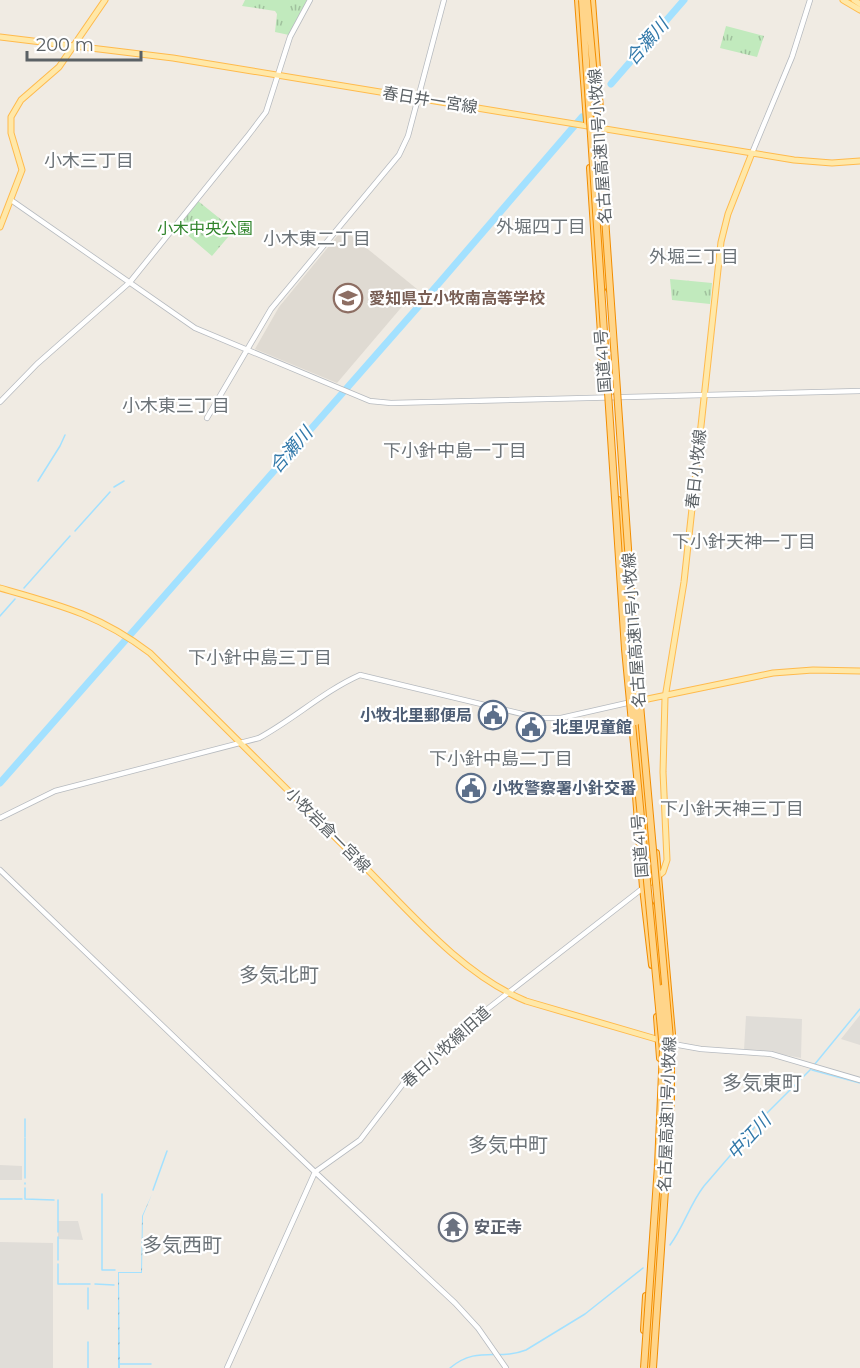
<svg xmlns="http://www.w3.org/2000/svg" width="860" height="1368" font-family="Montserrat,'Noto Sans JP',sans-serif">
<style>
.industrial{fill:#e0ddd8}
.education{fill:#dfdad2}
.park{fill:url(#park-tufts)}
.water{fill:url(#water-waves)}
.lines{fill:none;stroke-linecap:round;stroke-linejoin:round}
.stream{stroke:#a3e1ff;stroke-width:1.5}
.river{stroke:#a3e1ff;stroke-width:7}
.minor-casing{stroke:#b6babf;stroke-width:6}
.major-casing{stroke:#ffba4c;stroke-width:7}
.highway-casing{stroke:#f28d00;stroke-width:8}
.minor{stroke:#fff;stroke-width:4.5}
.major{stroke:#ffe8a8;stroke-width:5}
.highway{stroke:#ffd58a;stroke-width:6}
.highway-bridge-casing{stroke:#f28d00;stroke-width:8;stroke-linecap:butt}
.highway-bridge{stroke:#ffd58a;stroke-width:6}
.labels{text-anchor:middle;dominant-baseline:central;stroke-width:4.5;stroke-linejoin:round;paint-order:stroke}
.street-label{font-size:16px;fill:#5b6165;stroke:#fff}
.park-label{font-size:16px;fill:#30842b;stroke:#fff}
.education-label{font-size:16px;font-weight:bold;fill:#785e54;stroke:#fff;text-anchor:start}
.service-label{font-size:16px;font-weight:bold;fill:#4e5e75;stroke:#fff;text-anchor:start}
.worship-label{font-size:16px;font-weight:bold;fill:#5b616d;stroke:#fff;text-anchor:start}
.water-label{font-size:18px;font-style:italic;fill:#3178a9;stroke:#fff}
.neighbourhood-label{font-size:18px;fill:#6c7378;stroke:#fff}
.quarter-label{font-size:20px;fill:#6c7378;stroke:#fff}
</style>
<defs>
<pattern id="park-tufts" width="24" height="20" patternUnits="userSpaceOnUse" patternTransform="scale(1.5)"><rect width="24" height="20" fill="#c1eabd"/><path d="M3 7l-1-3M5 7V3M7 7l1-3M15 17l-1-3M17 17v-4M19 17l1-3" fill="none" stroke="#a0c19d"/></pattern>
<pattern id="water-waves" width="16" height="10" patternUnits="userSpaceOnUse" patternTransform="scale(1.5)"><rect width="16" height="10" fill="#a3e1ff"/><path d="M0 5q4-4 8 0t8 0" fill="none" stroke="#88bad2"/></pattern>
</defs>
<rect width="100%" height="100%" fill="#f0ebe3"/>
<!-- industrial -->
<path class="industrial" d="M860,1015v30l-19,-6z
M746,1016l56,3 -1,39 -31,-6 -26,-2z
M0,1165l22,1v14h-22z
M58,1221h20l5,19 -25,-1z
M0,1242l53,1v125h-53z"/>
<!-- education -->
<path class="education" d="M343,229l74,60 -80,94 -82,-34 24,-42z"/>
<!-- park -->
<path class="park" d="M245,0h62l-18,35 -14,-3 2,-18 -2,-3 -33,-5z
M726,26l38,10 -7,21 -37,-9z
M198,201l36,29 -22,26 -35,-30z
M670,279l42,4 -2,21 -38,-4z"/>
<!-- water -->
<path class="water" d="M152,1194l-9,22 -1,57h-23l1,95h-2v-96h23l1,-56z"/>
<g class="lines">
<!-- stream -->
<path class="stream" d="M38,481l22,-35 5,-11
M114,487l10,-6
M75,531l35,-39
M24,588l46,-52
M0,616l15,-17
M812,1070l48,13
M25,1119v18
M25,1178v-40
M25,1183v1
M25,1188v11l29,1
M153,1190l14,-39
M102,1194v76h13
M0,1199h22
M58,1232v-32
M670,1245c14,-19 20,-41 34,-59l62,-72 44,-44 50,-61
M58,1260v-23
M58,1264v20h9
M68,1284h22
M95,1284l19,1
M88,1309v-21
M120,1364h31
M88,1368v-26
M450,1368c27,-23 48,-7 76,-18l59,-36 58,-46"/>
<!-- river -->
<path class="river" d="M611,84l73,-84
M0,783l440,-501 142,-165"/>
<!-- minor casing -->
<g class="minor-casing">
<path id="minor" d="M752,153l40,-96 18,-57
M11,200l184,128 175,73 21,2 469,-12
M0,402l37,-38 93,-82 117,-145 19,-25 24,-75 20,-37
M207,418l64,-109 128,-154 9,-19 36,-136
M0,818l55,-27 204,-53c35,-19 65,-47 101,-63l179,43h22l66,-15
M0,870l315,302 140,131 23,25 28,40
M673,1044l28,5 70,5 89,26
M227,1368l88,-196 45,-32 46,-60 18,-17 57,-49 162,-126"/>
</g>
<!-- major casing -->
<g class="major-casing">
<path id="major" d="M843,0l17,10
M854,0l6,4
M0,37l173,21 621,102 38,3 28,-2
M0,227l22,-57 -11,-37v-16l10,-17 38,-33 46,-67
M0,588c60,17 100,27 150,65 70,70 140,139 210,209 49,49 101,112 166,139l137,40
M638,701l135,-28 40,-3 47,1
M646,886l17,-14 4,-12 -4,-88 2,-74 19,-116 37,-340 7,-28 24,-61"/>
</g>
<!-- highway casing -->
<g class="highway-casing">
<path id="highway" d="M578,0l9,122
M592,0l8,110
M590,168l14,211
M601,210l5,73 3,6
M618,500l8,86
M636,722l14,155 -2,5
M636,796l7,92 9,77
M656,853l16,181
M658,902l-3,6 7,79
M657,1017l3,41
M644,1330l2,-34
M648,1368l13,-197 -3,-6"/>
</g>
<!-- minor -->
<use href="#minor" class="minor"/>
<!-- major -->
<use href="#major" class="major"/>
<!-- highway -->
<use href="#highway" class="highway"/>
<!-- highway-bridge casing -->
<g class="highway-bridge-casing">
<path id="highway-bridge" d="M582,0l43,649 38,401 -5,115 -14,203
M587,0l12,131 36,518 36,401v51l-18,267
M626,586l10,136
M662,988l5,73"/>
</g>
<!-- highway-bridge -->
<use href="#highway-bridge" class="highway-bridge"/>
</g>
<!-- icons -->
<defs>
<g id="school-ring" transform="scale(1.5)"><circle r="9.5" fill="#fff" stroke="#8d6e63" stroke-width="1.5"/><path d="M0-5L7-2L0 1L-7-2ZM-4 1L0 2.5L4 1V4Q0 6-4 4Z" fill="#8d6e63"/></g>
<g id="civic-ring" transform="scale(1.5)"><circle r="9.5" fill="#fff" stroke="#5c6f8a" stroke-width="1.5"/><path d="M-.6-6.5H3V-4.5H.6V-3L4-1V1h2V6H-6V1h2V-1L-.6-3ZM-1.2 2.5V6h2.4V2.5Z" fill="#5c6f8a"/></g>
<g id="temple-ring" transform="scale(1.5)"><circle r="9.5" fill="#fff" stroke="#6b7280" stroke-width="1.5"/><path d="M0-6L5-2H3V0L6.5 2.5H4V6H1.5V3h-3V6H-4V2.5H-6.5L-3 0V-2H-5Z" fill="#6b7280"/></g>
</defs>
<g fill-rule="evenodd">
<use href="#school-ring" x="348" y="298"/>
<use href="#civic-ring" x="493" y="715"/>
<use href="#civic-ring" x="531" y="727"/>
<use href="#civic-ring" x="471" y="788"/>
<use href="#temple-ring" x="453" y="1227"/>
</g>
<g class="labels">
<!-- street labels -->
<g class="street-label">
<text transform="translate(430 100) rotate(9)">春日井一宮線</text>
<text transform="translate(600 146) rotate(-94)">名古屋高速11号小牧線</text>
<text transform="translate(603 361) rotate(-94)">国道41号</text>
<text transform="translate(696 469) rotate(-84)">春日小牧線</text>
<text transform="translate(634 630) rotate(-94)">名古屋高速11号小牧線</text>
<text transform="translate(328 830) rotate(45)">小牧岩倉一宮線</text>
<text transform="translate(640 846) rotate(-94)">国道41号</text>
<text transform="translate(446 1047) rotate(-42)">春日小牧線旧道</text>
<text transform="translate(667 1114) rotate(-88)">名古屋高速11号小牧線</text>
</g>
<!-- park labels -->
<g class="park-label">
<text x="205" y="228">小木中央公園</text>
</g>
<!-- education labels -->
<g class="education-label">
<text x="369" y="298">愛知県立小牧南高等学校</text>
</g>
<!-- service labels -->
<g class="service-label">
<text x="472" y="715" text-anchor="end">小牧北里郵便局</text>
<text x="552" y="727">北里児童館</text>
<text x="492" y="788">小牧警察署小針交番</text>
</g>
<!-- worship labels -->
<g class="worship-label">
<text x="474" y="1227">安正寺</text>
</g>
<!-- water labels -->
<g class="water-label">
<text transform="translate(647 42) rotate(-49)">合瀬川</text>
<text transform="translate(291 450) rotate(-49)">合瀬川</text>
<text transform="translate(749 1137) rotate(-47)">中江川</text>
</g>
<!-- neighbourhood labels -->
<g class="neighbourhood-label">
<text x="89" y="161">小木三丁目</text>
<text x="541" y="227">外堀四丁目</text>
<text x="317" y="239">小木東二丁目</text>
<text x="694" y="257">外堀三丁目</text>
<text x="176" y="406">小木東三丁目</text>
<text x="455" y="451">下小針中島一丁目</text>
<text x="744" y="542">下小針天神一丁目</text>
<text x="260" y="658">下小針中島三丁目</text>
<text x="501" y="759">下小針中島二丁目</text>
<text x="732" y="809">下小針天神三丁目</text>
</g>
<!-- quarter labels -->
<g class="quarter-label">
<text x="279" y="975">多気北町</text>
<text x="762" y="1083">多気東町</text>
<text x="508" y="1145">多気中町</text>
<text x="182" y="1245">多気西町</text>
</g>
</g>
<!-- scale -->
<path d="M27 51v9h114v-9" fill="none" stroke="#5b6165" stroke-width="3"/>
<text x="36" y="51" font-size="18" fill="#5b6165" stroke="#ffffff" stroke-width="4.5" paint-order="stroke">200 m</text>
</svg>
